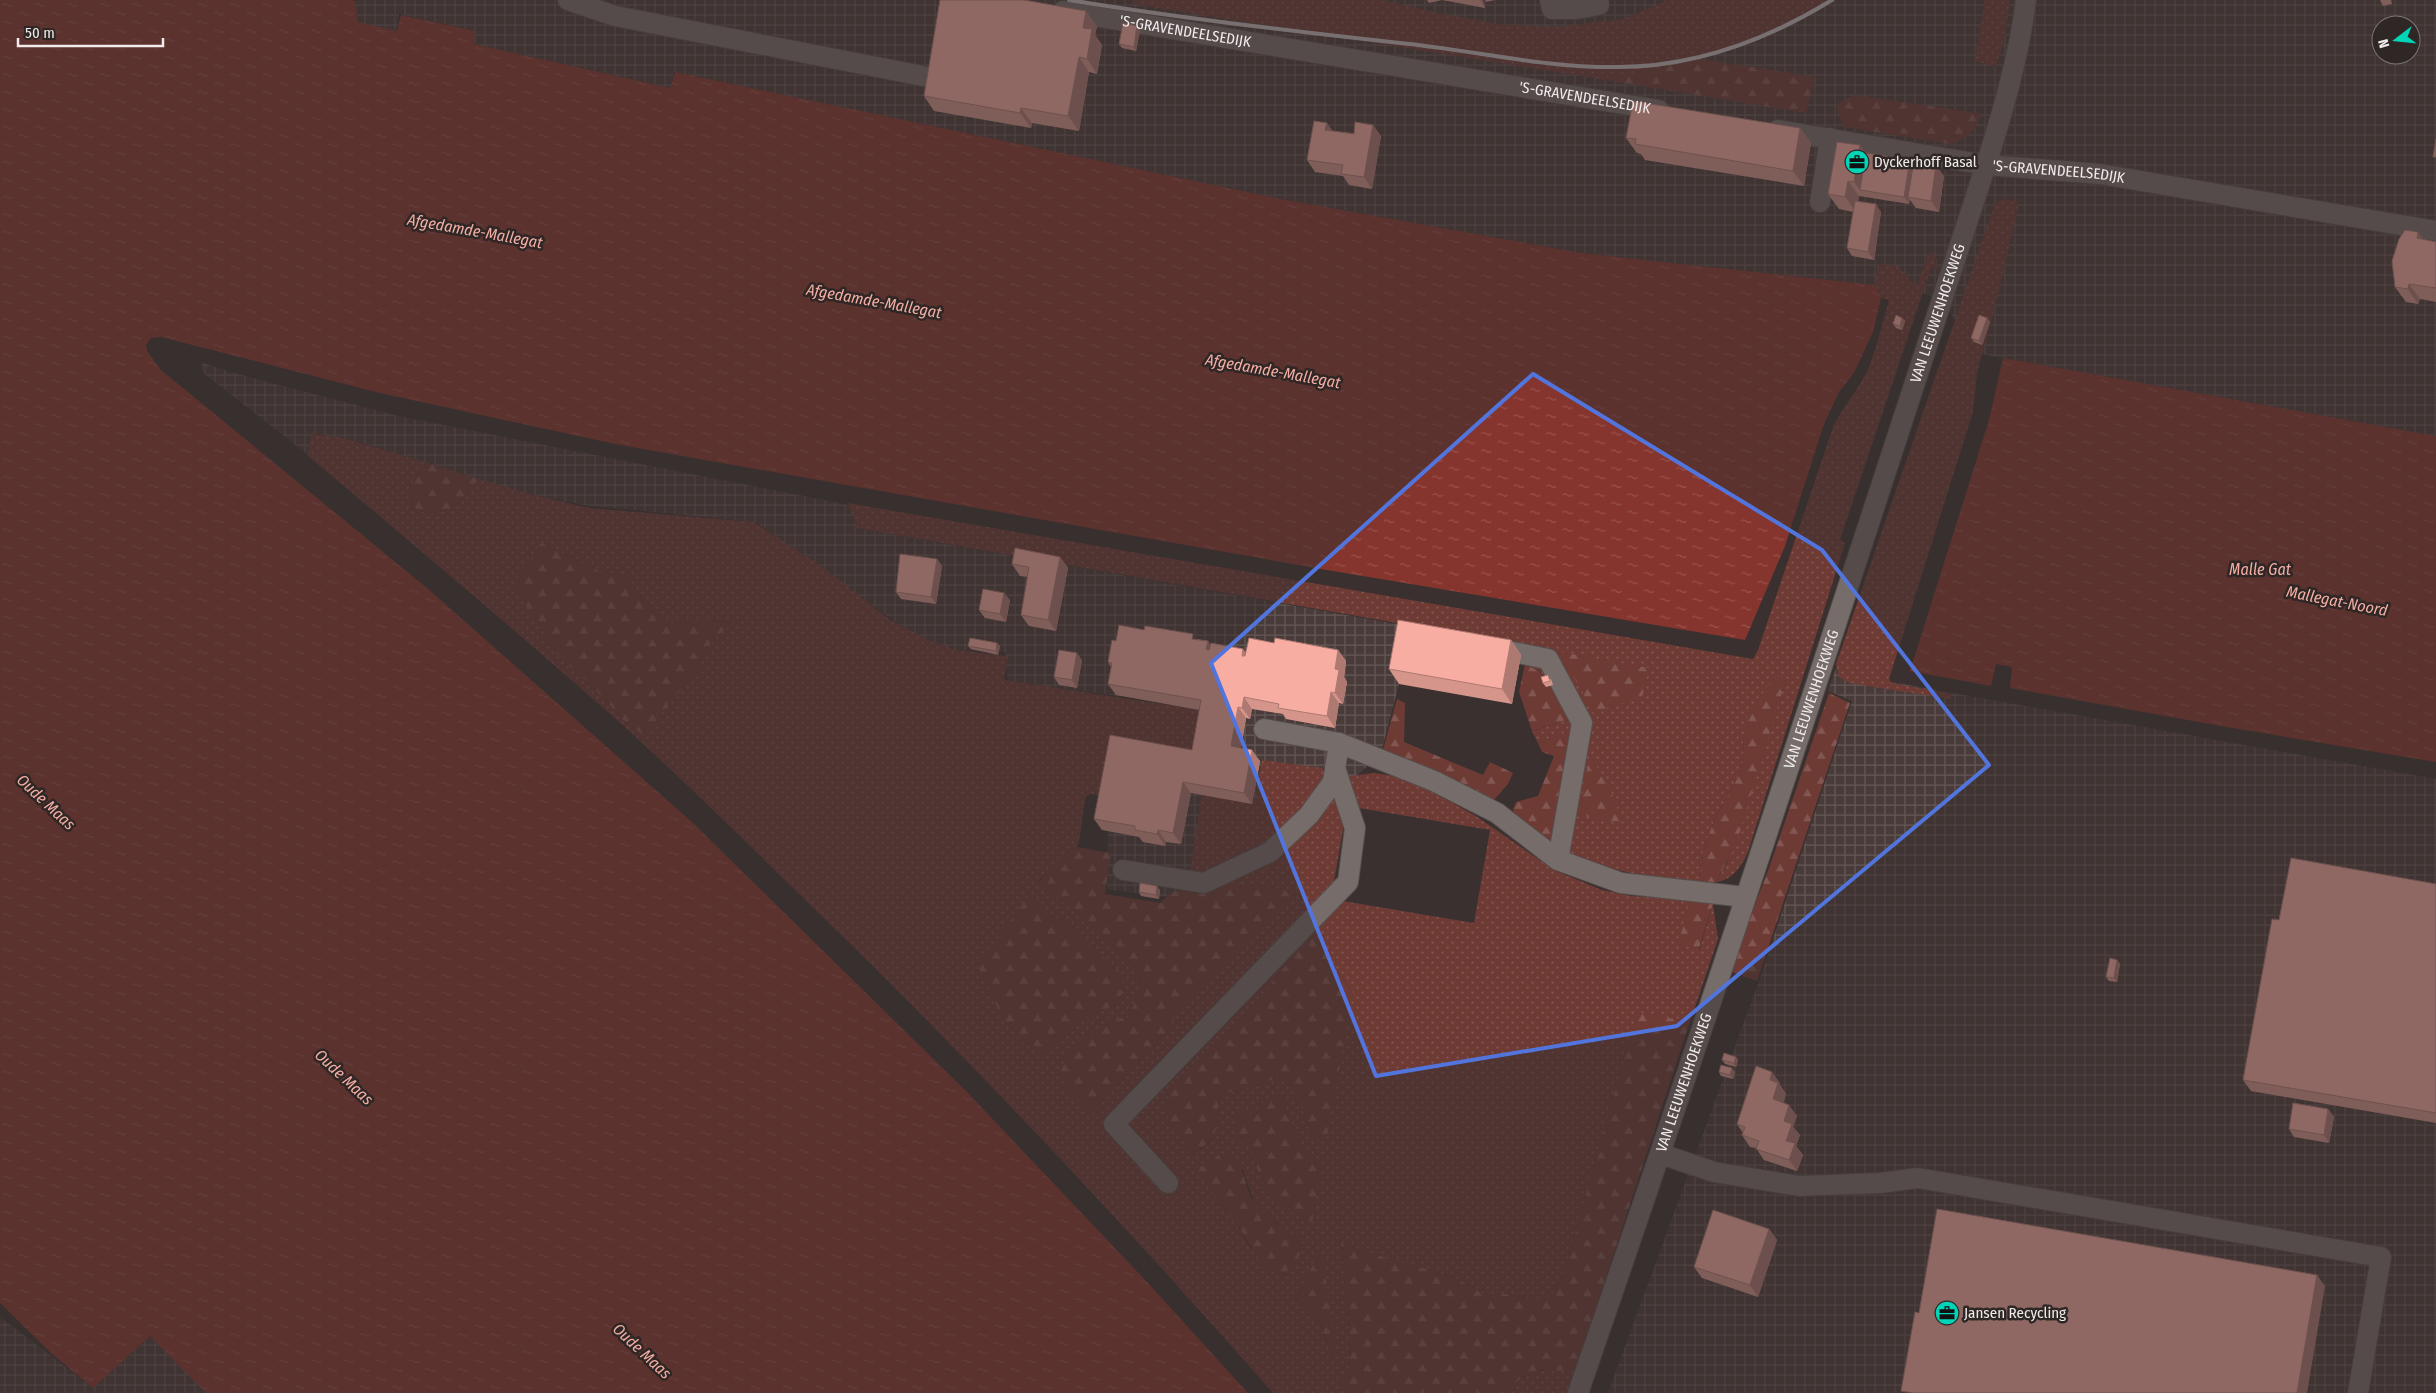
<svg xmlns="http://www.w3.org/2000/svg" width="2436" height="1393" font-family="'Fira Sans Condensed',sans-serif">
<style>
.industrial{fill:url(#industrial-grid);fill-rule:evenodd}
.green{fill:url(#green-dots);fill-rule:evenodd}
.forest{fill:url(#forest-firs)}
.water{fill:url(#water-ripples)}
.lines{fill:none;stroke-linecap:round;stroke-linejoin:round}
.minor-casing{stroke:#564f4e;stroke-width:22}
.minor{stroke:#766d6b;stroke-width:20}
.rail{stroke:#c5bfbe;stroke-width:4}
.wall{fill:#d5958b}
.shaded-wall{fill:#ae7971}
.building{fill:#f8ada2;stroke:#ae7971}
.marked{fill:none;stroke:#5275dd;stroke-width:4;stroke-linejoin:round}
.labels{text-anchor:middle;dominant-baseline:central;stroke-width:5;stroke-linejoin:round;paint-order:stroke}
.street-label{font-size:15px;fill:#f1ebeb;stroke:#2e2725}
.poi-label{font-size:15px;fill:#f1ebeb;stroke:#2e2725;text-anchor:start}
.water-label{font-size:16px;font-style:italic;fill:#f5aea4;stroke:#2e2725}
</style>
<defs>
<pattern id="industrial-grid" width="8" height="8" patternUnits="userSpaceOnUse" patternTransform="scale(1.25)"><rect width="8" height="8" fill="#493b39"/><path d="M0 4h8M4 0v8" fill="none" stroke="#645856"/></pattern>
<pattern id="green-dots" width="8" height="8" patternUnits="userSpaceOnUse" patternTransform="scale(1.25)"><rect width="8" height="8" fill="#6d3a34"/><path d="M2 2h.1M6 6h.1" fill="none" stroke="#825752" stroke-width="1.8" stroke-linecap="round"/></pattern>
<pattern id="forest-firs" width="22" height="20" patternUnits="userSpaceOnUse" patternTransform="scale(1.25)"><rect width="22" height="20" fill="#6d3a34"/><path d="M5 1l3.5 6h-7zM16 11l3.5 6h-7z" fill="#825752"/></pattern>
<pattern id="water-ripples" width="26" height="14" patternUnits="userSpaceOnUse" patternTransform="scale(1.25)"><rect width="26" height="14" fill="#86352e"/><path d="M2 4q2-2 4 0t4 0M15 11q2-2 4 0t4 0" fill="none" stroke="#98524c"/></pattern>
</defs>
<rect width="100%" height="100%" fill="#39302f"/>
<!-- industrial -->
<path class="industrial" d="M356,0h2080v436l-455,-82 -44,-58 -62,-11 -294,-32 -306,-55 -601,-126 -4,16 -197,-44 2,-13 -76,-17 -2,17 -44,-9zM2381,25h30v30h-30z
M201,362l33,11 164,43 451,89 8,23 557,99 -33,126 -132,124 -87,20 -55,-8 2,-105 87,-38 10,-38 -198,-27 -3,-29 -51,-2 -46,-19 -152,-109 -173,-17 -68,-14 -155,-49 -47,-9 -6,21 -105,-82z
M1836,668l55,14 545,97v614h-828l150,-409 94,-283 -24,-10z
M0,1317l93,71 57,-52 59,57h-209z"/>
<!-- green -->
<path class="green" d="M1133,0h249l51,12 64,12 58,3 68,-8 46,-19h163l-19,13 -50,24 -102,31 -61,11 -467,-75z
M1985,0h25l-5,35 -9,32 -21,-6z
M2004,198l15,5 -22,96 -20,74 -4,39 -84,267 3,4 59,11v5l-102,-16 -10,-6 -3,-13 159,-460z
M1930,251l7,9v8h-6l-91,272 5,3 -97,309c-7,15 -15,28 -32,30l11,-19 59,-184 -43,60 1,19 -5,17 -25,46 -9,24 -7,39c-47,-6 -96,-14 -139,-35l17,-119 -38,13 -6,-12 42,-13 -35,-48 -125,-44 -557,-98 -9,-25 905,156 5,-9 75,-223c10,-21 27,-39 36,-60 8,-21 14,-45 20,-67l-8,-2 -6,-13 3,-21 20,2 18,21zM1551,650l91,47 -58,-5 -11,-17z
M312,433l36,6 77,23 -16,28 2,13 7,8 15,2 21,-4 25,-30 55,16 55,13 165,14 67,44 71,55 37,19 27,10 52,6 -4,24 204,31 -7,44 -91,42 -20,-3 -4,3c-4,13 -4,40 -9,50 -7,16 -28,21 -38,34l94,83 8,24 -13,30 -43,86 7,9 73,-79 10,-19 122,-122 -76,-11 122,-105 31,-4 21,3 36,15 45,25 78,54 48,20 30,6 58,3 9,52 14,-47 5,35 -28,83 -53,-9 -69,246 -8,23 -8,13 -9,4h-12l-24,-5h-24l-15,-10 -40,-15 -23,-5 -64,-20 9,96 -1,27 -11,15 9,11h-74c-152,-173 -310,-341 -476,-501 -56,-55 -113,-111 -171,-164 -105,-93 -212,-183 -319,-273zM541,543l60,29 26,3 13,20 25,28 69,-2 -21,19 -17,31 -68,54 -38,-41 -31,-27 -22,-35zM1347,806l143,24 -16,93 -143,-24zM1029,894l91,79 -3,32c-34,10 -47,26 -71,52zM1315,936l4,9 34,48 -41,142 -16,-42 -8,-14 -9,-2 -23,9 -34,8c-7,15 -2,30 -9,43 -4,7 -15,13 -21,18l-11,-19 48,-103 45,-52 28,-38zM1275,1094l7,5 18,44 22,20 -57,25c-6,-20 -9,-41 -29,-50l29,-38zM1210,1164l33,6 12,35 12,12 13,9 16,35 -13,14 -34,-29 -14,-24 -40,-54zM1321,1248l12,109 -14,-38 -8,-5 -12,-14 -3,1z
M1262,760l60,8 4,8 -34,46 -32,28 -48,23 -22,-1 12,-79 53,9z
M1556,1368l19,4 -7,21h-68c18,-13 33,-24 56,-25z"/>
<!-- forest -->
<path class="forest" d="M1695,58l120,19 -9,36 -206,-34 61,-11z
M1855,95l127,19c-8,17 -13,25 -32,30l-105,-17 -8,-15 1,-9z
M425,462l54,17 -25,30 -21,4 -15,-2 -7,-8 -2,-13z
M541,543l60,29 26,3 13,20 25,28 70,-2 -22,19 -17,31 -52,64 -16,-10 -38,-41 -31,-27 -46,-72z
M1550,650l99,18 -7,29 -51,16c-8,-27 -22,-44 -41,-63z
M1525,664l14,7 35,47 -42,13 -13,-39z
M1774,676l12,3 -50,166 -20,37 -18,2 7,-39 9,-24 25,-46 5,-17 -1,-19 3,-20z
M1829,693l21,10 -93,278 -28,-10 39,-100z
M1397,699l8,4 -1,39 79,33 7,-13 23,11 -5,11 -16,18 -110,-49z
M1576,729l-17,120 -42,-28 -4,-11 3,-8 22,-6 16,-40 -12,-4 -4,-9z
M1590,756c14,21 26,41 31,66l-43,-7z
M1077,847l34,6 -6,41 56,9c10,-17 41,-17 59,-21 12,-2 62,8 78,11l-123,122 -10,19 -73,79 -24,-24 -8,-17c3,-6 6,-13 9,-18 10,-14 42,-39 59,-36l13,-30 -8,-24 -94,-82c10,-14 27,-21 38,-35z
M1030,894l90,78 4,15 -7,18c-34,10 -47,26 -70,52 -37,-12 -54,-59 -69,-91z
M1690,899h15l8,5 -15,48 -19,-10z
M1315,936l4,9 34,48 -26,144 -4,4 -11,-6 -16,-42 -8,-14 -9,-2 -23,9 -34,8c-7,15 -2,31 -9,43 -5,7 -15,13 -21,18l-11,-19 -13,-18 -3,-15 13,-19 51,-51 45,-52 28,-38z
M1637,1012l53,10 -115,350 -33,-3 -17,7 -25,17h-153l-9,-11 11,-15 1,-27 -9,-97 64,21 23,5 40,15 15,10h24l24,5h12l9,-4 8,-13 8,-23z
M1275,1094l7,5 18,44 22,20 -10,59c-16,-6 -40,-20 -48,-35 -9,-19 -6,-39 -28,-49l-2,-24 25,-6 6,-8z
M1226,1153c25,18 16,34 31,53 11,16 29,23 45,32 3,15 -9,27 -19,37l-17,-5 -31,-48 -41,-54 16,-4 9,-10z
M1321,1247l13,86v26l-15,-40 -8,-5 -12,-14 -4,4z"/>
<!-- water -->
<path class="water" d="M0,0h350l5,1 3,21 39,9 4,-16 74,16 -2,13 197,44 5,-16 600,126 306,55 294,32 6,13 -8,34 -19,41 -15,19 -15,32 -39,122 -40,94 -424,-71 -706,-125 -235,-51 -219,-56 -10,1 -5,7 1,6 14,19 266,218 266,235 275,270 181,191 99,109h-1042l-56,-57 -57,52 -41,-34 -52,-51z
M2003,358l433,78v326l-215,-36 -211,-38 2,-21 -16,-3 -5,22 -81,-15 79,-251z"/>
<g class="lines">
<!-- minor casing -->
<g class="minor-casing">
<g id="minor">
<path d="M568,0l47,16 308,60"/>
<path d="M1550,0l2,9h24l23,-4 -1,-5"/>
<path id="s1" d="M1063,11l596,99"/>
<path id="s2" d="M1778,130l208,35 114,9 336,57"/>
<path d="M1820,202l10,-64"/>
<path d="M1493,648l55,11 34,64 -24,137"/>
<path d="M1264,729l75,14"/>
<path d="M1123,870l81,13 66,-31 39,-37 24,-33 6,-39 95,38 63,32 61,47 63,23 124,14"/>
<path d="M1661,1154l53,18 85,14 81,-3 38,-5 463,79 -23,136"/>
<path d="M1168,1183l-54,-59 234,-242 7,-54 -20,-60"/>
<path id="s3" d="M1578,1393c141,-407 274,-818 408,-1228 17,-54 33,-109 40,-165"/>
</g>
</g>
<!-- minor -->
<use href="#minor" class="minor"/>
<!-- rail -->
<path class="rail" d="M1069,0c110,18 220,31 331,43 72,7 144,25 218,24 76,0 149,-27 214,-67"/>
</g>
<!-- wall -->
<path class="wall" d="M1427,0h56l2,8 -43,-8 -13,3z
M1485,0h10l-9,2z
M2380,0h11l1,4 -9,2z
M1097,26l-2,9 7,10 -5,29 -8,-2 -10,59 -47,-8 -1,5 -97,-17 -10,-15z
M1137,26l3,4 -4,21 -14,-3 -3,-4z
M1800,128l11,15 -7,43 -159,-26 -4,-6 -4,-1 -11,-15z
M1333,131l48,5 -9,53 -23,-4 -6,-9 -28,-4 -8,-12z
M1866,153l47,11 31,12 -5,36 -23,-4 -6,-8 -1,4 -50,-8 -1,6 23,10 -7,48 -22,-4 -5,-8 6,-36 -14,-3 -11,-15z
M2418,232l5,7 13,3v60l-16,-3 -2,5 -12,-2 -11,-15z
M1902,318l3,3 -3,9 -6,-2 -3,-4z
M1987,318l3,4 -8,23 -8,-3 -3,-4z
M1060,557l8,11 -12,63 -27,-5 -8,-11 7,-38 -8,-1 -8,-12z
M937,559l5,7 -6,38 -35,-5 -5,-7z
M1010,600l-4,22 -21,-4 -6,-8z
M1197,639l11,2 2,4 36,8 28,-10 64,7 8,11 -2,16 3,5 -4,22 -4,-1 -4,25 -49,-9 -3,-5 -31,-5 -2,10 -4,-1 -5,30 19,13 -8,43 -61,-11 -10,51 -15,-2 -1,4 -22,-4 -4,-5 -37,-7 -8,-11 98,-69 7,-40 -83,-15 -8,-11 3,-17 -3,-5 8,-21z
M1511,640l10,15 -9,49 -113,-20 -10,-15z
M968,646h32l-2,9 -27,-6z
M1082,660l-5,28 -18,-3 -5,-8z
M1551,679l2,6 -7,2 -3,-4z
M2436,884v239l-185,-32 -8,-11 36,-160z
M1160,890l-1,9 -18,-3 -2,-4z
M2117,960l3,4 -3,18 -8,-1 -3,-4z
M1736,1057l2,3 -2,7 -11,-3 -3,-4z
M1719,1072h16l-2,7 -12,-3z
M1780,1083v2l6,9 -3,9 14,13 -4,11 7,8 -4,11 7,9 -6,16 -33,-11 -8,-12 -6,-1 -8,-12 1,-2 -6,-9z
M2328,1109l6,8 -5,26 -35,-6 -5,-8z
M1769,1229l8,11 -19,57 -56,-19 -8,-11z"/>
<!-- shaded-wall -->
<path class="shaded-wall" d="M1480,0h3l2,8z
M1086,11l11,15 -2,9 7,10 -5,29 -10,-15 -4,-31z
M1137,26l3,4 -4,21 -2,-4z
M1079,57l10,15 -10,59 -11,-15z
M1021,108l11,15 -1,5 -11,-15z
M1327,123l8,11 -10,-4z
M1373,125l8,11 -9,53 -8,-12z
M1800,128l11,15 -7,43 -11,-15z
M1860,145l11,15 -11,30 -6,-8z
M1910,160l6,8 -8,29 2,3 -1,4 -5,-7z
M1936,165l8,11 -5,36 -8,-11z
M1848,181l11,15 -3,16 -11,-15z
M1876,204l5,8 -7,48 -6,-8z
M2418,232l11,15 -12,-9z
M2409,284l11,15 -2,5 -10,-15z
M1902,318l3,3 -3,9 -2,-4z
M1987,318l3,4 -8,23 -3,-4z
M1060,557l8,11 -12,63 -8,-11z
M937,559l5,7 -6,38 -5,-7z
M1004,593l6,7 -4,22 -6,-8z
M1511,640l10,15 -9,49 -10,-15z
M1208,641l8,12 -10,-4z
M997,643l3,3 -2,9 -2,-4z
M1243,649l8,11 -9,-4z
M1338,650l8,11 -2,16 3,5 -4,22 -8,-11v-24z
M1077,653l5,7 -5,28 -5,-8z
M1331,692l8,11 -4,25 -8,-12z
M1244,697l8,12 -2,10 -8,-11z
M1238,707l8,11 -7,39 -8,-11z
M1252,750l8,11 -8,43 -8,-11z
M1183,782l8,11 -10,51 -8,-11z
M1158,830l8,12 -1,4 -8,-12z
M1157,886l3,4 -1,9 -3,-4z
M2117,960l3,4 -3,18 -3,-4z
M1736,1057l2,3 -2,7 -2,-4z
M1732,1068l3,4 -2,7 -3,-4z
M1772,1072l8,11v2l6,9 -5,17 -8,-12 -3,-19z
M1789,1105l8,11 -4,11 7,8 -4,11 7,9 -6,16 -8,-11 -5,-39z
M2328,1109l6,8 -5,26 -5,-8z
M1769,1229l8,11 -19,57 -8,-12z
M2317,1275l8,11 -18,107h-10z"/>
<!-- building -->
<path class="building" d="M940,0h84l62,11 -3,17 9,1 -5,30 -8,-2 -11,59 -47,-8 -1,5 -96,-17z
M1123,23l14,3 -3,21 -15,-3z
M1633,101l167,27 -7,43 -158,-27 1,-5 -10,-1z
M1314,121l13,2 -2,7 29,4 1,-12 18,3 -9,52 -23,-3 2,-9 -36,-5z
M2436,139v18h-3z
M1837,142l23,3 -6,37 -6,-1 -3,16 -17,-3z
M1866,153l44,7 -6,37 -44,-7z
M1914,161l22,4 -5,36 -23,-4z
M1855,201l21,3 -8,48 -21,-4z
M2405,230l13,2 -1,6 19,4v46l-27,-4 -1,5 -13,-2 -3,-26 7,-22z
M1896,315l6,3 -2,8 -7,-2z
M1979,315l8,3 -8,23 -8,-3z
M1015,548l45,9 -12,63 -27,-5 8,-48 -17,-3z
M900,554l37,5 -6,38 -35,-5z
M983,589l21,4 -4,21 -21,-4z
M1398,620l113,20 -9,49 -113,-20z
M1119,625l25,5 1,-4 48,8 -1,5 16,2 -2,8 3,1 2,-7 32,6 -1,7h3l4,-18 25,5 1,-5 63,12 -3,19 4,1 -4,23 -4,-1 -4,24 -49,-8 1,-4 -35,-7 -2,11 -4,-1 -7,39 21,4 -8,43 -61,-11 -10,51 -15,-3 -1,4 -22,-4v-4l-41,-7 16,-84 82,15 9,-50 -93,-16 4,-21 -4,-1 4,-22 4,1z
M970,638l27,5 -1,8 -28,-5z
M1059,650l18,3 -5,27 -18,-3z
M1548,675l2,6 -7,2 -2,-6z
M2291,858l145,26v229l-193,-33 29,-161 7,1z
M1140,883l17,3 -1,9 -17,-3z
M2110,958l7,2 -3,18 -8,-1z
M1724,1053l12,4 -2,6 -12,-3z
M1721,1065l11,3 -2,7 -11,-3z
M1756,1066l16,6 -2,8 8,3 -5,16 16,6 -5,16 8,3 -6,17 9,2 -6,17 -33,-11 3,-8 -17,-6 3,-8 -8,-3z
M2293,1103l35,6 -4,26 -35,-6z
M1937,1209l380,66 -20,118h-384l-12,-2 14,-79 4,1z
M1713,1210l56,19 -19,56 -56,-18z"/>
<!-- marked area -->
<path d="M0 0H2436V1393H0ZM1533,374l289,176 167,215 -312,261 -301,50 -165,-413z" fill="#39302f" fill-opacity=".55" fill-rule="evenodd"/>
<path class="marked" d="M1533,374l289,176 167,215 -312,261 -301,50 -165,-413z"/>
<!-- icons -->
<defs>
<g id="office-disc" transform="scale(1.25)"><circle r="9.5" fill="#00d5b7" stroke="#2e2725"/><path d="M-6-3h4V-5.5h4V-3h4V5H-6ZM-1-4.5V-3h2v-1.5ZM-6 0V1H6V0Z" fill="#111"/></g>
</defs>
<g fill-rule="evenodd">
<use href="#office-disc" x="1857" y="162"/>
<use href="#office-disc" x="1947" y="1313"/>
</g>
<g class="labels">
<!-- street labels -->
<g class="street-label">
<text stroke="none"><textPath href="#s1" startOffset="124">'S-GRAVENDEELSEDIJK</textPath></text>
<text stroke="none"><textPath href="#s1" startOffset="529">'S-GRAVENDEELSEDIJK</textPath></text>
<text stroke="none"><textPath href="#s2" startOffset="284">'S-GRAVENDEELSEDIJK</textPath></text>
<text stroke="none"><textPath href="#s3" startOffset="1138">VAN LEEUWENHOEKWEG</textPath></text>
<text stroke="none"><textPath href="#s3" startOffset="732">VAN LEEUWENHOEKWEG</textPath></text>
<text stroke="none"><textPath href="#s3" startOffset="328">VAN LEEUWENHOEKWEG</textPath></text>
</g>
<!-- poi labels -->
<g class="poi-label">
<text x="1874" y="162">Dyckerhoff Basal</text>
<text x="1964" y="1313">Jansen Recycling</text>
</g>
<!-- water labels -->
<g class="water-label">
<text transform="translate(475 231) rotate(10)">Afgedamde-Mallegat</text>
<text transform="translate(874 301) rotate(10)">Afgedamde-Mallegat</text>
<text transform="translate(1273 371) rotate(10)">Afgedamde-Mallegat</text>
<text x="2260" y="569">Malle Gat</text>
<text transform="translate(2337 601) rotate(11)">Mallegat-Noord</text>
<text transform="translate(46 802) rotate(43)">Oude Maas</text>
<text transform="translate(344 1077) rotate(43)">Oude Maas</text>
<text transform="translate(642 1351) rotate(43)">Oude Maas</text>
</g>
</g>
<!-- north arrow -->
<g transform="translate(2396 40) rotate(254)"><circle r="24" fill="#2e2725" stroke="#7c7574"/>
<path d="M0-4L9 19L0 12L-9 19Z" fill="#00d5b7"/>
<text y="-8" font-size="14" font-weight="bold" text-anchor="middle" fill="#f1ebeb">N</text>
</g>
<!-- scale -->
<path d="M18 38v8h145v-8" fill="none" stroke="#f1ebeb" stroke-width="2.5"/>
<text x="25" y="38" font-size="15" fill="#f1ebeb" stroke="#2e2725" stroke-width="4" paint-order="stroke">50 m</text>
</svg>
